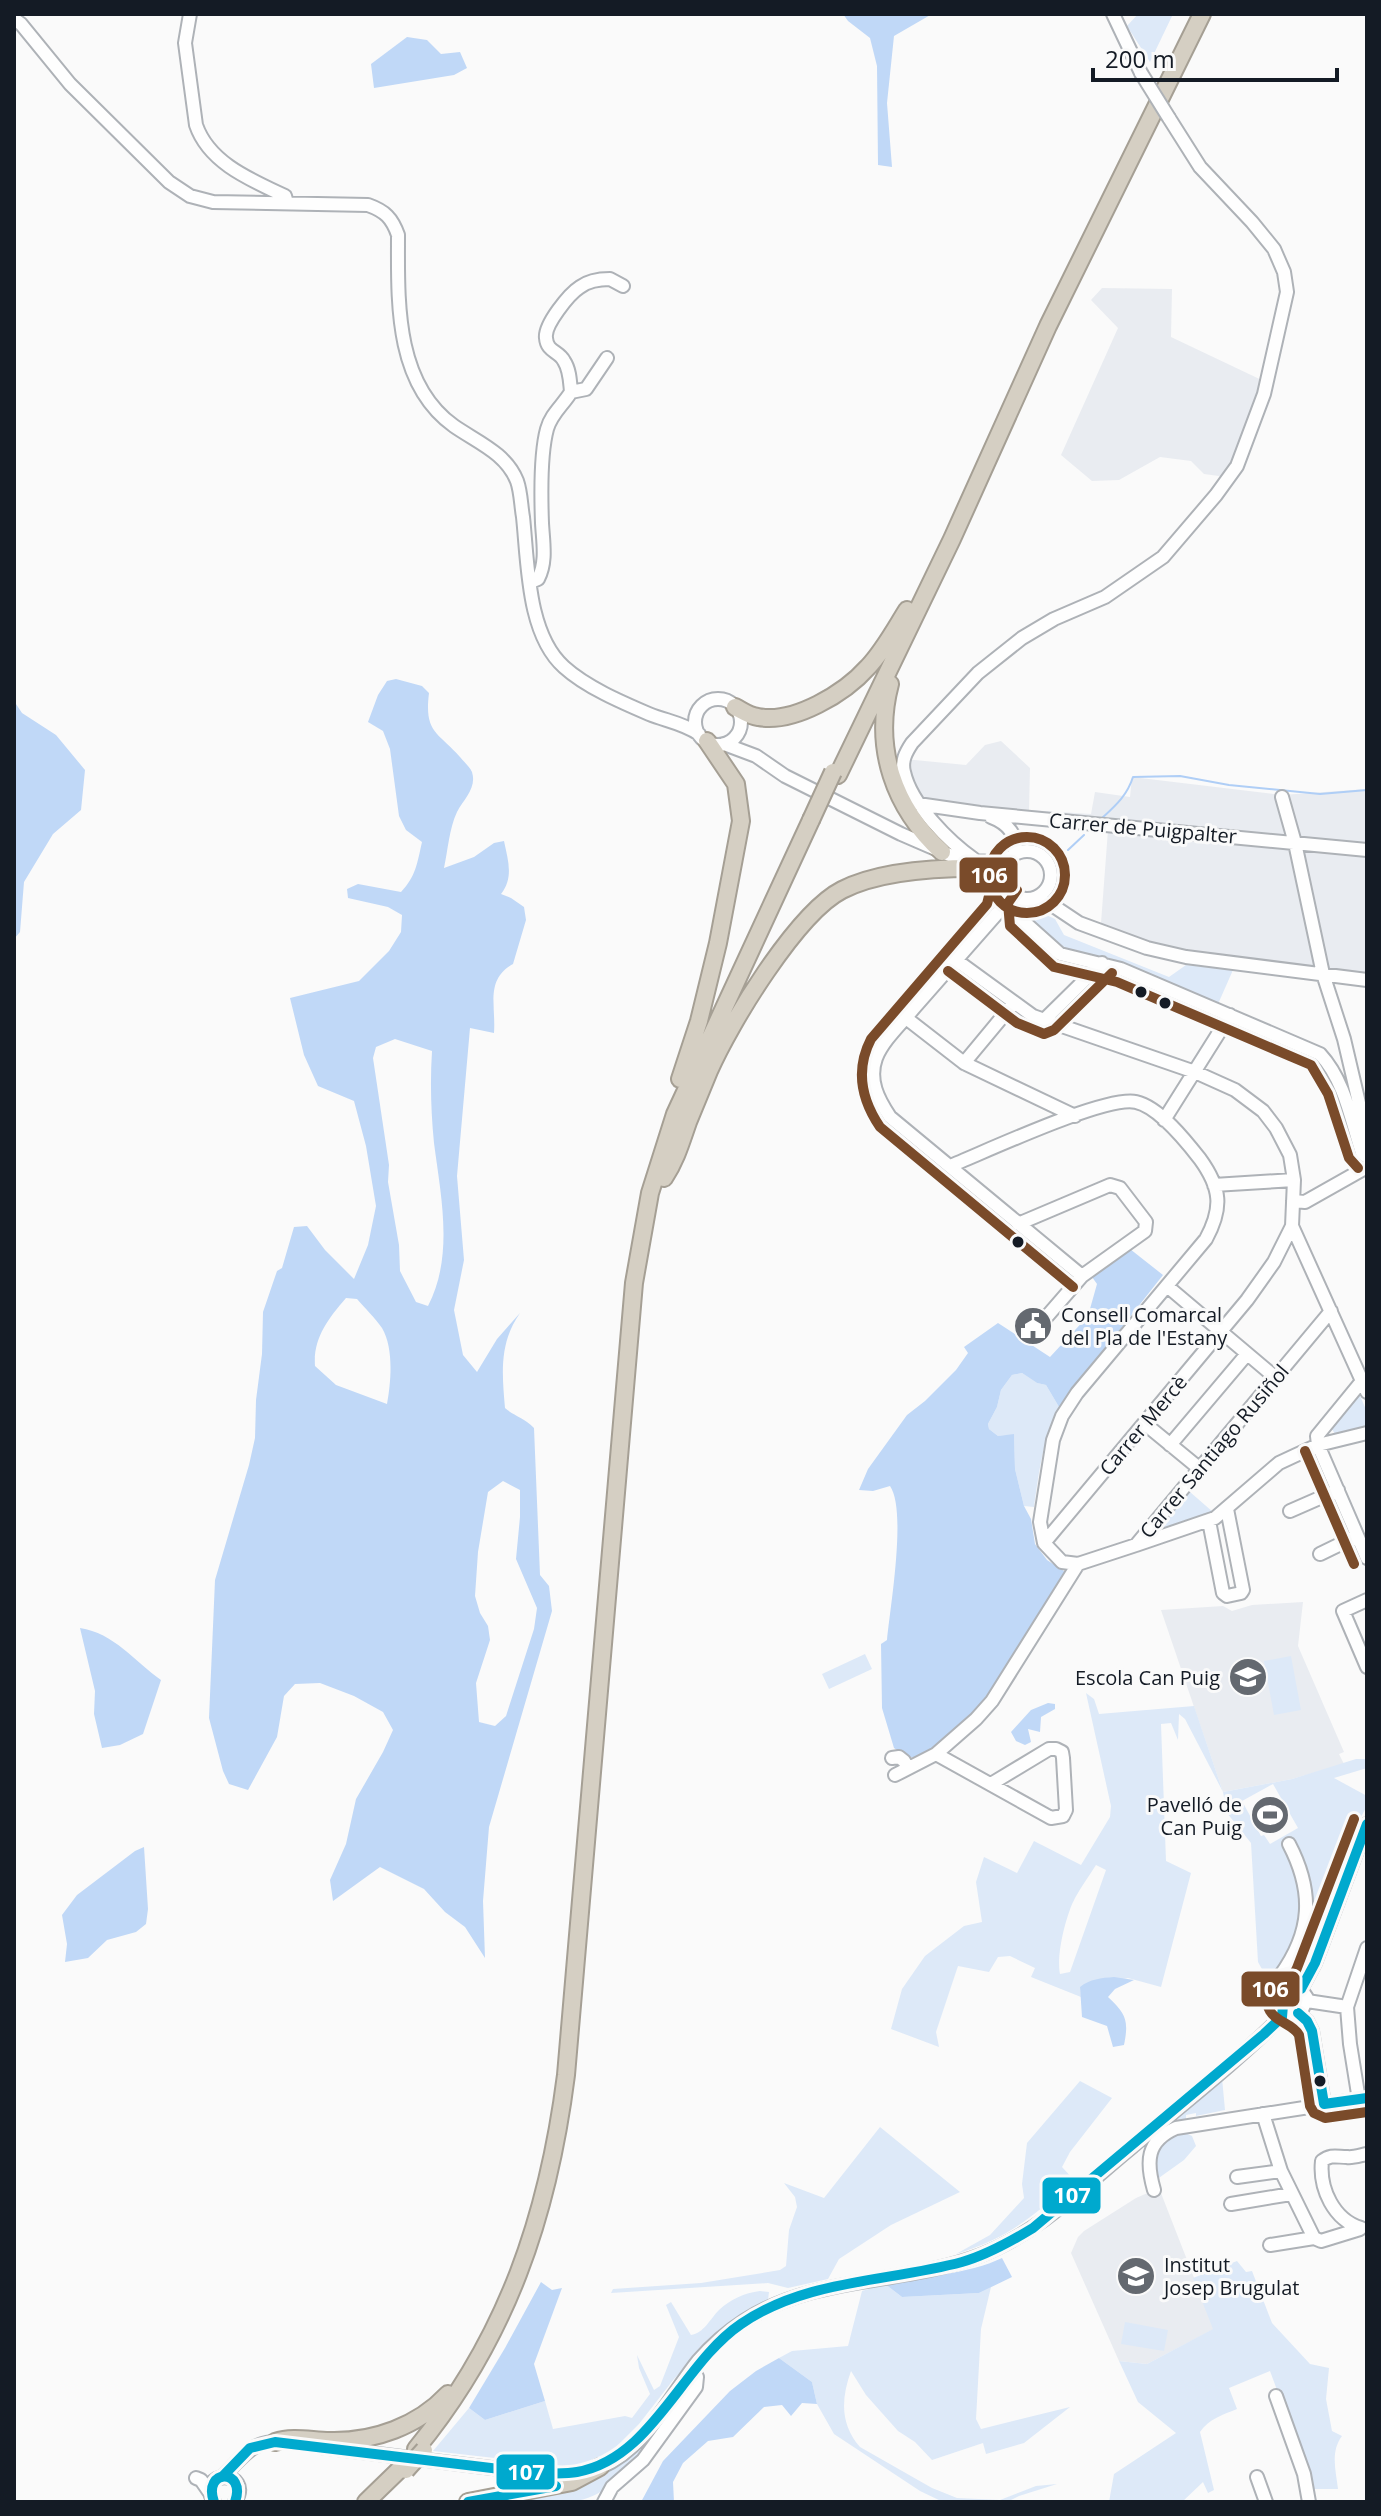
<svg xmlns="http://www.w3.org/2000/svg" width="1381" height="2516" font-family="'Open Sans',sans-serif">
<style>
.built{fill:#e9ecf1}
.green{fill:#dde9f8;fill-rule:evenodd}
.forest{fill:#c0d8f7;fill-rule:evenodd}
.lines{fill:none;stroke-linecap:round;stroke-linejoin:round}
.stream{stroke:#afcef6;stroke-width:2}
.minor-casing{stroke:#aeb2b7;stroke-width:16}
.highway-casing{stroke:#a59f94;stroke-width:20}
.minor{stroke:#fefefe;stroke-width:12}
.highway{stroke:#d5cfc3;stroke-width:16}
.minor-bridge-casing{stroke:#aeb2b7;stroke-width:16;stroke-linecap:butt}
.highway-bridge-casing{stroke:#a59f94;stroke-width:20;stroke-linecap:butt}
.minor-bridge{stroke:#fefefe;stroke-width:12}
.highway-bridge{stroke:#d5cfc3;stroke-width:16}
.bus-1-casing{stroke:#fafafa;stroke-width:16}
.bus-2-casing{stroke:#fafafa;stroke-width:16}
.bus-1{stroke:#00a9ce;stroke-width:10}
.bus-2{stroke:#7a4b2a;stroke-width:10}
.bus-dot{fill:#141b25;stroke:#fafafa;stroke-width:3}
.labels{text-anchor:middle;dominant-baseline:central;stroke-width:6;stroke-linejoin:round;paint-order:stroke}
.street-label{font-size:20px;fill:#141b25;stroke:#fafafa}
.poi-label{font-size:20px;fill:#141b25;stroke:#fafafa;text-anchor:start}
.line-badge{stroke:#fafafa;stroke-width:3}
.badge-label{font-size:22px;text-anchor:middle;font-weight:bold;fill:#fff}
</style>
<rect width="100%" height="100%" fill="#fafafa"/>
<!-- built -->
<path class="built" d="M1102,288l70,1 -1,48 99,47 -9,36 -27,58 -30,-4 -13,-13 -31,-4 -41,23 -27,1 -31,-26 57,-127 -27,-28z
M1001,741l29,27 -1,42 62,4 4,-22 35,5 2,-20 150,18 85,-6v189l-44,-4 -195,-32 -27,-19 7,-93 -195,-21 -19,-51 72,7 19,-20z
M1303,1602l-5,44 46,106 -5,2 5,10 -52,15 -69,13 -62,-182 62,-4 9,5 20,-6z
M1159,2188l55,141 -67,35 -28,-3 -48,-108 7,-16 6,-6 52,-33z"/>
<!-- green -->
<path class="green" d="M1138,14h35l-23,48 -23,-36z
M1029,907l26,12 9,16 105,42 17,-12 47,5 -15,34 -97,-42 -2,2 -9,-6c-31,-3 -44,-7 -70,-27l1,-2 -16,-15z
M1022,1373l15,10 9,2 13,22c-16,30 -20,66 -25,100l-10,-1 -9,-37 -1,-34 -16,1 -9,-7 -1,-5 9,-17 4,-17 11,-15z
M1358,1391l9,21v16l-32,6 -5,-8z
M1190,1492l23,20 -54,17z
M865,1654l7,15 -43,20 -7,-15z
M1291,1656l10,54 -27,5 -10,-54z
M1086,1693l8,6 5,15 95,-8 29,86 69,-13 64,-20h11v9l-33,10 33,18v10l-10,18 -53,145 -9,10 -6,-5 -26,-3 -5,-9 -7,-119 -24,-30 -4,-21 -38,-73 -6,-5 -1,26 -7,-17 -10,1 5,137 25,12 -30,114 -33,-9 -48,9 1,10 -50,-20 4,-9 -25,-12 -12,1 -9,15 -31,-6 -22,66 3,15 -48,-18 11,-40 23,-33 39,-30 18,-4 -6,-40 8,-25 33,16 17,-32 47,24 29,-48 1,-11zM1273,1784l25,44 -28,16 -6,-9 -3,1 -19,-35zM1096,1865l10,5 -36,102 -10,2c-4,-19 6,-59 15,-76 6,-11 14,-22 21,-33z
M1222,2078l3,32 -29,6v-3l-10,2v6l-13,4 -2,-4z
M1080,2081l32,17 -42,54 -8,15 12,13c-42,37 -63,57 -118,74l34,-19 34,-37 -2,-14 5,-41z
M880,2127l80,65 -69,33 -52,34 -11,20 -40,9 -20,-5 -157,10 2,-4 88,-6 79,-13 6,-4 3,-36 8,-23 -2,-10 -11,-14 40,15z
M1183,2132l9,4 4,10 -12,14 -28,20 -2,-9 1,-20 16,-17z
M1237,2261l9,11 6,-1 20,52 38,41 19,4 -3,31 6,32 10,5c-12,16 -6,35 -4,53h-27l-3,-15 -38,-103 -41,17 8,21c-15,6 -28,10 -37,23l14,58 -6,3 -5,-11 -21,20h-73l5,-28 62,-41 -38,-31 -19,-41 28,3 66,-35 -20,-51z
M885,2284l17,13 77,-4 12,-6 -10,42 -5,90 5,10 89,-22 -46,36 -38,11 -3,-11 -51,17 -17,-18 -17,-11 -32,-36 -15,-24c-10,28 -11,53 9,76l72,41 25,10 43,2 36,-14 21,-2 -38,12 -12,6h-64l-23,-11 -86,-57 -17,-30 -5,-22 -33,-24 13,-7 56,-5 14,-55z
M760,2291l9,1 -1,8 -46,29 -48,50 -35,45 -30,30 -37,13 -139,-16 36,-43 16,12 60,-19 8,28 72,-13 7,2 18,-24 -11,-26 -2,-13 17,35 6,-4 19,-49 -13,-32 5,-3 20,33c13,-2 19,-16 28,-25 12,-11 25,-17 41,-19z
M1125,2322l43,8 -4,21 -43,-7z
M682,2398c-26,39 -61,99 -112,104 -21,2 -43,0 -64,0 24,-5 51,-7 73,-16 44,-17 74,-52 103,-88z"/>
<!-- forest -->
<path class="forest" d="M843,14h89l-38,22 -7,67 5,64 -14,-2 -1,-99 -7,-28 -22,-17z
M407,37l20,3 14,14 19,-2 7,16 -13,7 -80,13 -3,-24z
M396,679l26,7 7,7c-5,40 9,39 31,64 3,4 10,10 12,15 5,16 -8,27 -15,40 -8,17 -9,38 -13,56l30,-11 20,-14 10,-2c4,19 10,37 -3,53l10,4 13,9 2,13 -13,44c-28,16 -17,41 -19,69l-24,-5 -13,148 7,84 -10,50 9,45 14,17 20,-33 23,-26c-21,30 -18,60 -15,95 9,8 20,10 29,20l6,147 9,11 3,25 -63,216 -6,74 2,57 -20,-31 -20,-15 -21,-23 -44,-22 -47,34 -3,-21 16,-36 10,-45 27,-47 10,-22 -10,-18 -29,-16 -34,-13 -25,1 -11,12 -7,41 -29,53 -19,-6 -6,-13 -14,-53 6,-138 34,-115 6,-27 1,-38 6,-46 1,-42 14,-41 5,-3 12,-41 13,-1 18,24 29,29 14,-34 8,-39 -10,-60 -12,-45 -36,-15 -14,-31 -14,-57 69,-17 30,-30 12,-19 1,-17 -14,-8 -40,-9 -1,-9 11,-5 43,8c15,-16 16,-28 21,-50l-16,-12 -7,-14 -9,-67 -7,-18 -15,-9 10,-27 9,-14zM395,1039l37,12c-2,31 -1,61 2,92 7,54 20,113 -6,163l-12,-4 -16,-31 -1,-26 -11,-63 1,-17 -16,-107 3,-11zM346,1298l11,1c8,9 18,19 25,29 12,20 9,54 5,76l-51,-19 -21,-19c-2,-28 13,-47 31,-68zM503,1481l17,9v27l-4,42 21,49 -3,21 -28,87 -11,10 -16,-4 -3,-39 14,-43 -2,-14 -8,-13 -5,-17 3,-44 10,-60z
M14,701l8,12 34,22 29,35 -4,40 -28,24 -29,48 -4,50 -6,7z
M1130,1249l33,26 -104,132 -13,-22 -9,-2 -15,-10 -10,2 -11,15 -4,17 -9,17 1,5 9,7 16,-2 1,35 9,37 7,13 4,25 12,16 20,13c-32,49 -99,177 -159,185l-14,-10 -12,-40 -1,-64 6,-4c3,-32 20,-130 3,-154l-17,5 -14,-1 9,-21 39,-54 18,-14 31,-31 12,-17 -4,-6 34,-24 52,34 38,-41 9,-32 -5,-7z
M80,1628c34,5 54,33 81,52l-18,54 -23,11 -18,3 -8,-34 1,-23z
M1048,1703l7,1v5l-14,8 -1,15 -12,-3 3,13 -6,3 -9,-4 -5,-9 20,-22z
M144,1847l4,62 -2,15 -10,8 -29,8 -19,18 -23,4 2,-18 -5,-29 15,-20 58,-44z
M1114,1977l20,3 -19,9 -7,8c18,17 21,23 16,48l-11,2 -6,-21 -25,-9 -2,-30c10,-8 21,-9 34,-10z
M1002,2258l10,19 -33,16 -77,4 -17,-13c38,-8 84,-10 117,-26z
M541,2282l11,8 10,-2 -28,76 11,37 -60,19 -16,-12 36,-60z
M779,2358l33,24 5,22 -15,-1 -11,13 -9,-11 -18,2 -31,30 -25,4 -25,22 -10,19 1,20h-33l22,-41 67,-70 26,-20z"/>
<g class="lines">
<!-- stream -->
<path class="stream" d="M1100,820c15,-14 27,-24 33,-43l47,-1 49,9 91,9 47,-4
M1068,850l16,-15"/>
<!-- minor casing -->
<g class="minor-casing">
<path id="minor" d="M190,14l-5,29 11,82c13,38 55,55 89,71l2,7
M1113,14l28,59
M14,19l7,5 49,60 99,98 21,14 23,6 155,3c17,6 24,13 30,30 0,65 -4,148 56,191 23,16 52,27 63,55 4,11 4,25 6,36 5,46 4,117 41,150 22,20 57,35 85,47 17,7 34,9 50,20
M571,392l15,-3 21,-31
M531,582l7,-3c9,-17 5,-37 4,-56 -1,-27 -2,-68 5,-94 4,-15 16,-24 24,-37 -1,-10 -1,-22 -7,-31 -5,-10 -17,-9 -18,-23 -2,-13 23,-44 34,-51 8,-6 20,-8 30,-8l13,7
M695 722a23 23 0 1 1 46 0a23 23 0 1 1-46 0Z
M724,744l32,12 29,20 116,58 60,26 14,8 21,7 7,6
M1282,797l13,46 28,131 21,65 23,98
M918,804l62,9 387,37
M991,817c16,6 29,19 23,37
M1003 875a24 24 0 1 1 48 0a24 24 0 1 1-48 0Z
M967,860l22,2 21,-5
M975,860c-26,-18 -64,-56 -71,-88 -3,-11 2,-20 8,-29l66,-70 44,-35 32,-19 51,-22 58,-40 53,-62 21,-29 27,-72 23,-102 -3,-20 -10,-23 -22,-27 -52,-55 -31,-49
M1020,898l-19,11c-29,33 -58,66 -87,99 -12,15 -31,32 -38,50 -8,22 2,41 14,59l192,159
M1028,899l-6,7v14l38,34 61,15 199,85c25,27 31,66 42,99l5,4
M1029,899l23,6 27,18 68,25 39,9 181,23
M956,960l77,56 162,56 40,18 28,21 13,17 14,27 4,25 -2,46 75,166
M906,1018l58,45 111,53
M1044,1020l58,-57
M964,1063l49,-59
M1164,1120l66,-105
M950,1166c35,-14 156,-71 186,-64 23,5 50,39 64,57 21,29 23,49 6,80l-129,154 -15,23 -9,24 -13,82 4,21 18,19 16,2 58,-19 195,-234
M1214,1185l80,-5
M1293,1201l12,1 62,-35
M1018,1224l92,-39 10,3 26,34 -1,9 -63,45 -39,45
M1167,1286l109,92
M1362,1381l-45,55 1,9 49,113
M1144,1423l56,46
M1170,1445l77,-91
M1290,1511l48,-21
M1209,1521l14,72 4,3 14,-3 2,-3 -16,-81
M1044,1543l203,-243 27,-38 18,-36
M1136,1545l79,-27 64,-55 15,-7 24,-11 49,-12
M1320,1554l37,-18
M1367,1600l-24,11 24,56
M892,1758l7,-1 5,4 4,7
M895,1775l41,-21
M991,1784l58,-35h7l6,3 1,6 3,52 -3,6 -12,2 -115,-64 40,-35 16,-18 86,-137
M1301,1989l14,-26 52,-139
M1287,1990l-4,-4 -3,-10c32,-44 34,-84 9,-132
M1307,2001l40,6
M1298,2013l9,8 5,10 12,73
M1282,2017c1,-12 -3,-25 12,-29
M1359,2100l-9,-56 -3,-37 20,-59
M1263,2114l18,57 33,67
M1237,2177l44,-6
M1154,2190c-8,-28 -8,-49 22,-62l191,-30
M1231,2204l60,-10
M1361,2228c-27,-8 -42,-39 -39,-67 9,-7 15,-4 25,-4 6,1 14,-2 20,-3
M1270,2245l44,-7 7,3 39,-12
M1276,2396l28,78 5,28
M321,2447l220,27c21,1 40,1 60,-7 44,-18 69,-71 97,-106 13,-15 29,-29 46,-40 71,-46 160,-36 237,-66 59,-23 104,-70 152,-109 49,-42 101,-82 146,-127l23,-9 5,-12 -6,-9
M222,2477c22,-20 28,-37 61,-35
M1257,2477l9,25
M196,2478l5,2 9,13
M214,2502c-20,-33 41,-33 21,0
M604,2502l8,-15 31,-27 53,-73 1,-10 -5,-8"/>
</g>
<!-- highway casing -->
<g class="highway-casing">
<path id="highway" d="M890,684c-17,64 4,124 52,168
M735,707c8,4 14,9 23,10 36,7 87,-24 110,-50 16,-17 27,-38 39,-57
M838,775l114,-236 96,-213 154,-312
M680,1079l19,-58 19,-78 23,-122 -5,-37 -29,-43
M664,1178c12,-18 17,-36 24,-56 7,-17 14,-34 21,-51 21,-48 88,-158 133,-181 37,-19 92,-22 133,-22
M275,2442c18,-6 37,-1 55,-1 44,1 88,-15 118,-47
M416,2449c91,-111 132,-233 150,-374l68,-792 16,-90 25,-79 136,-294
M366,2502l34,-33
M468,2502l104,-20 28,-15"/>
</g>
<!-- minor -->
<use href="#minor" class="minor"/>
<!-- highway -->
<use href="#highway" class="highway"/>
<!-- minor-bridge casing -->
<g class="minor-bridge-casing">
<path id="minor-bridge" d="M1141,73l28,45"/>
</g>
<!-- highway-bridge casing -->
<g class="highway-bridge-casing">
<path id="highway-bridge" d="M811,820l22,-48
M406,2470l18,-20"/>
</g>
<!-- minor-bridge -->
<use href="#minor-bridge" class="minor-bridge"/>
<!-- highway-bridge -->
<use href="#highway-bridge" class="highway-bridge"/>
<!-- bus-1 casing -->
<g class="bus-1-casing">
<path id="bus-1" d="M1301,1989l14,-26 52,-139
M1298,2013l9,8 5,10 12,73 43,-6
M222,2477l28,-29 25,-6 266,32c12,-1 25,0 36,-2 75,-13 105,-108 164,-148 65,-45 147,-42 221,-62 25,-7 48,-20 71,-34l231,-194 18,-17 2,-24 6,-5 11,1
M214,2502c-12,-34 33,-34 21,0
M468,2502l88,-16"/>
</g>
<!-- bus-2 casing -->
<g class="bus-2-casing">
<path id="bus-2" d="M989 875a38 38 0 1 1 76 0a38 38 0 1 1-76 0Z
M992,884l-5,20 -116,135c-16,31 -10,60 9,88l193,160
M1017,890l-9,13 2,23 44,41 63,15 194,83 17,29 21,64 9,10
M948,971l69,52 27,11 10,-4 58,-57
M1305,1451l49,113
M1354,1819l-57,149 -3,6c-17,0 -34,20 -24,37 7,12 22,12 29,24l11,71 4,7 11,5 42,-6"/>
</g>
<!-- bus-1 -->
<use href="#bus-1" class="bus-1"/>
<!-- bus-2 -->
<use href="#bus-2" class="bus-2"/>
</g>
<!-- icons -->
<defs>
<g id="civic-disc" transform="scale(2)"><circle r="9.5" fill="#646970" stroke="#fafafa"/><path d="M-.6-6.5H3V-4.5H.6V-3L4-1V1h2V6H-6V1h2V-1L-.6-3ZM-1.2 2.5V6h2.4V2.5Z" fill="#fff"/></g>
<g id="school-disc" transform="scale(2)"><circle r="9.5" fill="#646970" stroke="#fafafa"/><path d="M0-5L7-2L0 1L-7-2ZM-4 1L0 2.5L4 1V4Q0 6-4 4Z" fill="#fff"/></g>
<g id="stadium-disc" transform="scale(2)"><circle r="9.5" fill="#646970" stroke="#fafafa"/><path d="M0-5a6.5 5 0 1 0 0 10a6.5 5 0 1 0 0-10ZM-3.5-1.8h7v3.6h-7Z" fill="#fff"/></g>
</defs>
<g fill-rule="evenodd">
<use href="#civic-disc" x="1033" y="1326"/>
<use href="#school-disc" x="1248" y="1677"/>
<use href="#stadium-disc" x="1270" y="1815"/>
<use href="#school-disc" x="1136" y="2276"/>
</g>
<!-- markers -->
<g class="bus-dot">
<circle cx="1141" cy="992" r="7"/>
<circle cx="1165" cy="1003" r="7"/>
<circle cx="1018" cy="1242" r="7"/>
<circle cx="1320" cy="2081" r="7"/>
</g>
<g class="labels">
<!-- street labels -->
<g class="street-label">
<text transform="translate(1143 828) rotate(5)">Carrer de Puigpalter</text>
<text transform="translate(1143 1425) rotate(-50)">Carrer Mercè</text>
<text transform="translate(1214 1451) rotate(-50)">Carrer Santiago Rusiñol</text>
</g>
<!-- poi labels -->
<g class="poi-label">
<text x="1061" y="1314">Consell Comarcal<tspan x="1061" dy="23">del Pla de l'Estany</tspan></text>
<text x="1220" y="1677" text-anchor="end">Escola Can Puig</text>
<text x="1242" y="1804" text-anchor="end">Pavelló de<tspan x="1242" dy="23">Can Puig</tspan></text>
<text x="1164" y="2264">Institut<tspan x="1164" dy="23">Josep Brugulat</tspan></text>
</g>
</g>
<g class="line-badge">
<rect x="958" y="856" width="61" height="38" rx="8" fill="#7a4b2a"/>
<rect x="1240" y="1970" width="61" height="38" rx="8" fill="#7a4b2a"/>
<rect x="1041" y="2176" width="61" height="39" rx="8" fill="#00a9ce"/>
<rect x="495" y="2453" width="61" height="38" rx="8" fill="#00a9ce"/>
</g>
<g class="badge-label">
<text x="989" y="883">106</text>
<text x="1270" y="1997">106</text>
<text x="1072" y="2203">107</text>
<text x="526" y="2480">107</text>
</g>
<!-- border -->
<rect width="1381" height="2516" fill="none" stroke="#141b25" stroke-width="32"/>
<!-- scale -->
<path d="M1093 68v12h244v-12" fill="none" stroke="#141b25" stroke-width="4"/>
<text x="1105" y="68" font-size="24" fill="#141b25" stroke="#fafafa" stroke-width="6" paint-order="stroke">200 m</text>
</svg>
